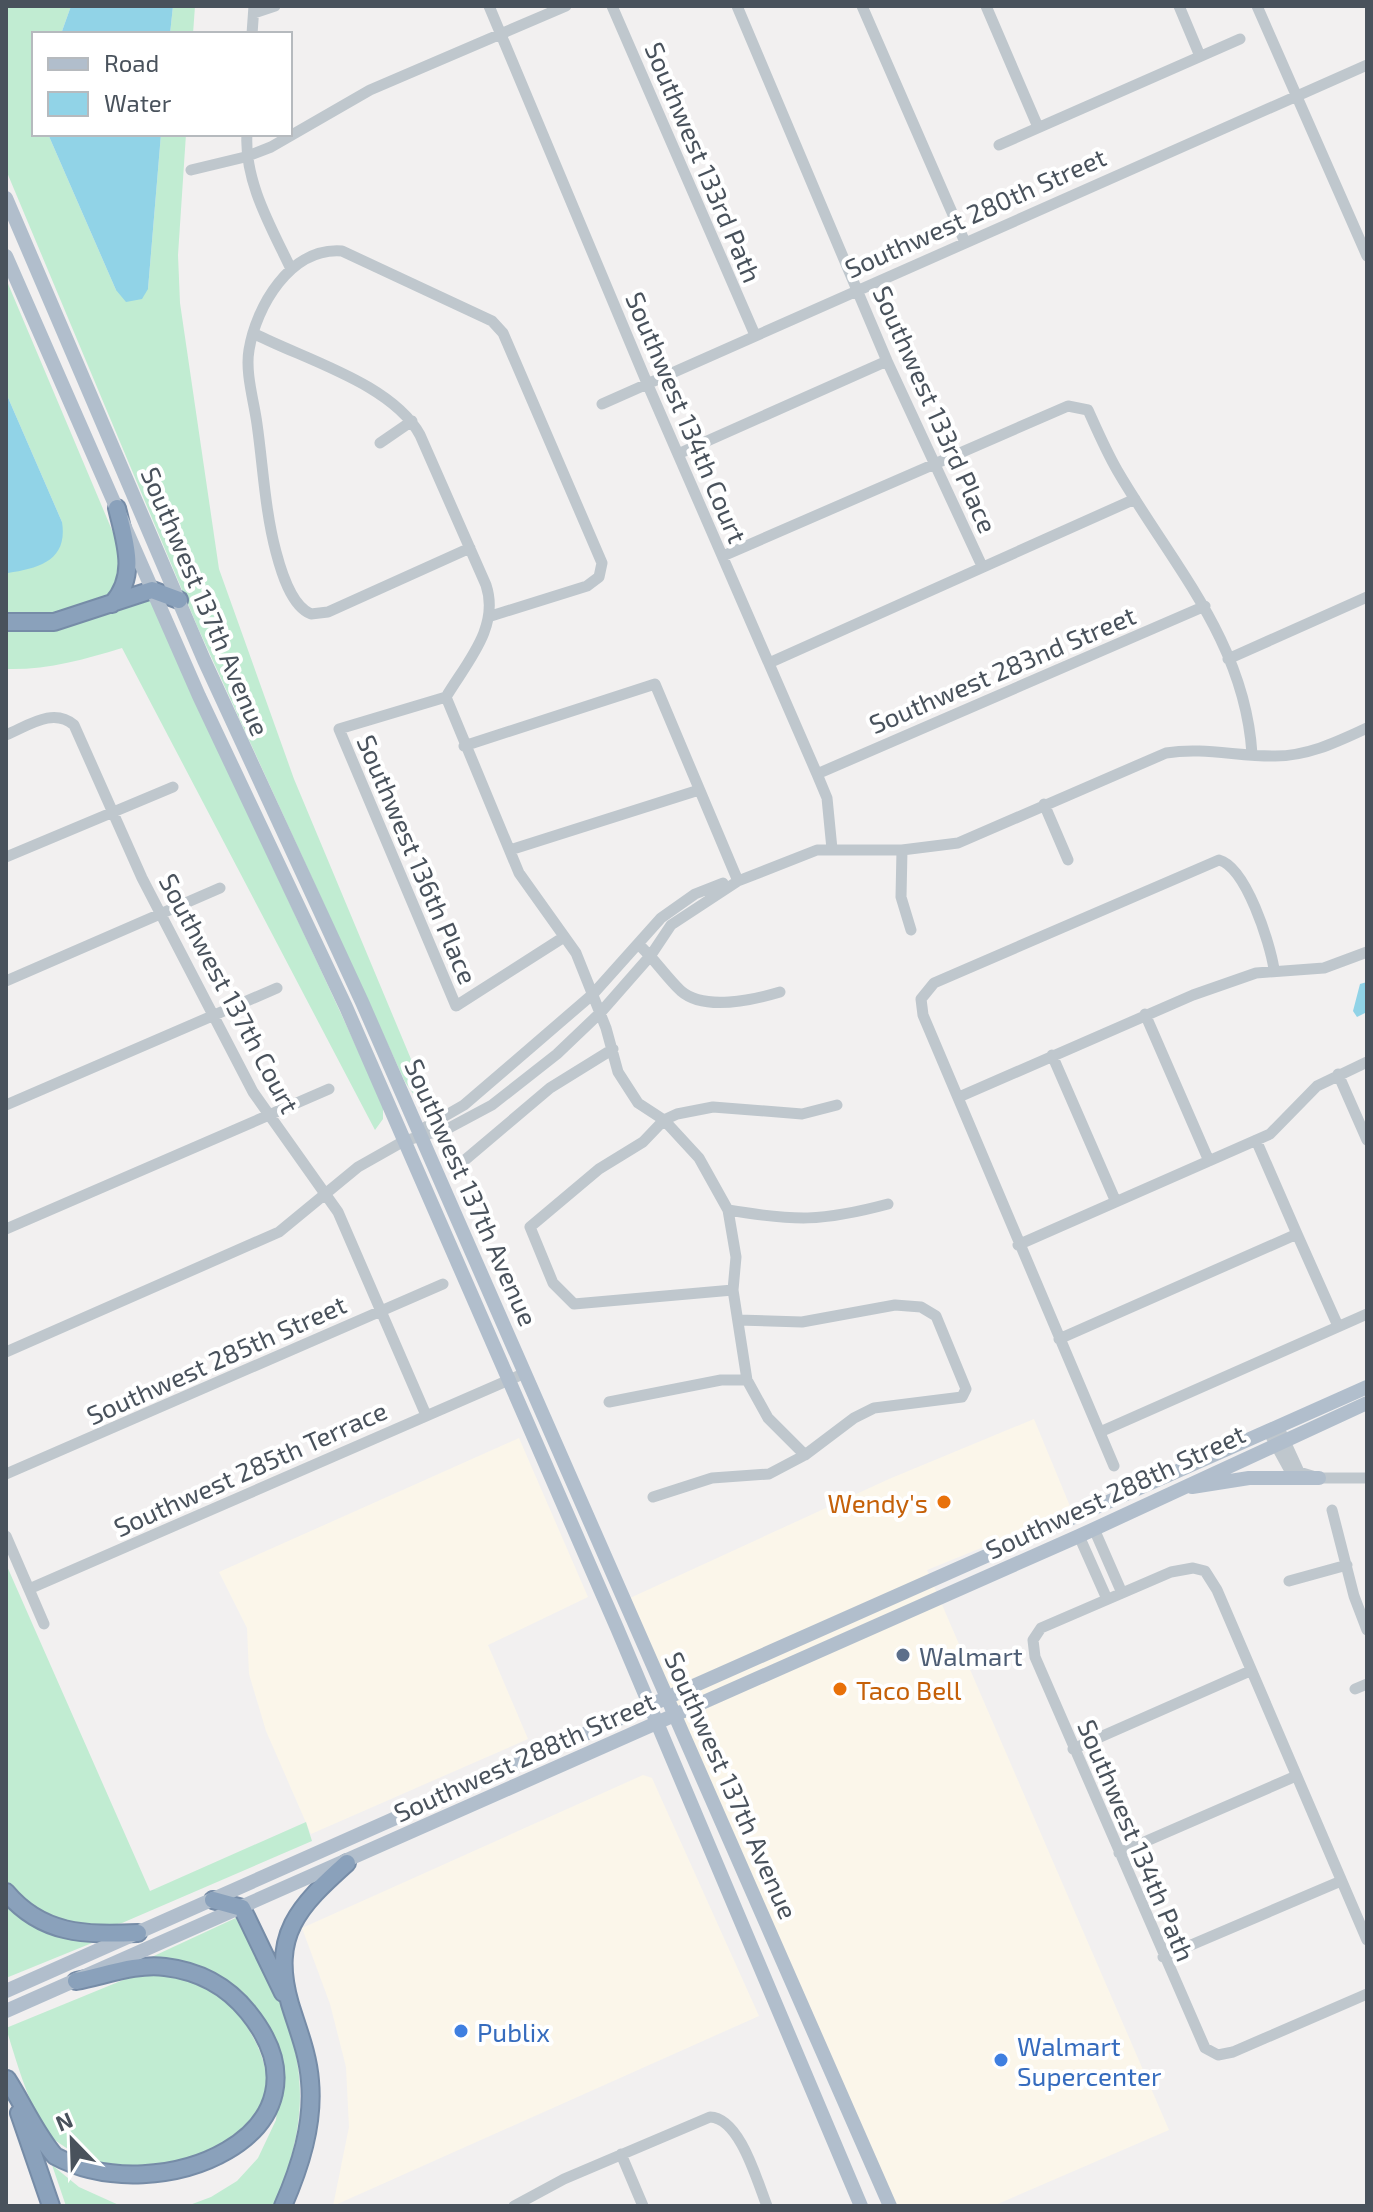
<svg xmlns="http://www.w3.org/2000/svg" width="1373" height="2212" font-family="'Exo 2',sans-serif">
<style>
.commercial{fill:#fbf6ea}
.grass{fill:#c1ecd2}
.water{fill:#91d3e7}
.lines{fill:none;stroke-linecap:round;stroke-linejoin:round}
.highway-casing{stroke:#768ca7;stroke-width:20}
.minor{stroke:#bfc7cd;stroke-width:11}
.major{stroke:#b1becc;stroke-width:14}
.highway{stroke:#8aa1bb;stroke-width:16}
.food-dot{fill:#e8710a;stroke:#fff;stroke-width:3}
.service-dot{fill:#5c6f8a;stroke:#fff;stroke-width:3}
.shop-dot{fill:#3f7fe0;stroke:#fff;stroke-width:3}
.labels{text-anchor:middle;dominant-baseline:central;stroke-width:8;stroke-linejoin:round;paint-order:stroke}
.street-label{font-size:26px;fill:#49525c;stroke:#fff}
.food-label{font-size:26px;fill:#c56008;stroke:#fff;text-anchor:end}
.service-label{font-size:26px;fill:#4e5e75;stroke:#fff;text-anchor:start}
.shop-label{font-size:26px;fill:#366cbe;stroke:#fff;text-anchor:start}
</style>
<rect width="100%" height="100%" fill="#f2f0f0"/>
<!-- commercial -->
<path class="commercial" d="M1034,1419l38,92 -145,59 242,560 -176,76h-96l-267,-608 259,-119z
M519,1438l69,159 -100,48 40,94 -217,95 -45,-103 -17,-57 -2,-46 -28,-56z
M643,1775l9,3 107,238 -426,190 16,-79 -3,-60 -16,-63 -28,-76z"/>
<!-- grass -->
<path class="grass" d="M6,6h65l-10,28h-27v100h14l68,156 32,-1 13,-155h25l-8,121 2,48 39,266 75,210 137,328 -12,-5 -14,-20 -207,-454 -192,-458z
M173,6h22l-2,28h-23z
M6,279l119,282 -12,33 -61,21 -46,1v-43l56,-51 -56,-129z
M137,598l13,1c75,171 157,337 233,507v13l-8,11 -253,-482c-39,12 -75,22 -116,21v-42z
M6,1564l144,327 156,-69 6,19 -190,82c-46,11 -87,-3 -116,-40z
M6,1900l55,36 31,7 -86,35z
M240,1916c54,111 85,169 34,290h-87l24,-9 26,-16 21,-23 18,-38 4,-35 -35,-84 -102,-40z
M145,1971c52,6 77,13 104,59 77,127 -113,182 -200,105 -21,-31 -32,-72 -43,-107z
M52,2165l27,22 42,19h-55z"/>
<!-- water -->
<path class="water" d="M71,6h102l-3,28h-109z
M48,134h113l-13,155 -6,10 -16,3 -10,-12z
M6,393l56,129c6,38 -22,46 -54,51z
M1367,982v30l-10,5 -4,-6 7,-27z"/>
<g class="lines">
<!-- highway casing -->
<g class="highway-casing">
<path id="highway" d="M112,604c26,-29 13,-62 5,-96
M6,622h48l98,-32 27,10
M6,1892c36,43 79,43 132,41
M213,1900l29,8 41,85
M7,2079c16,25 29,55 48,77 104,56 291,-23 193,-144 -21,-26 -49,-41 -83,-45 -29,-4 -61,9 -89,14
M19,2113l32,93
M283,2206c17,-39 31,-82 27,-125 -2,-27 -12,-51 -20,-77 -20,-69 9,-98 57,-141"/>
</g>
<!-- minor -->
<path class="minor" d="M489,6l158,377 170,391 10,24 5,51
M612,6l143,329
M737,6l150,355 95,205
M862,6l102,234
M986,6l52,121
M1179,6l21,50
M1257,6l110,250
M254,13l21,-7
M252,34l2,-28
M247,134c-3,47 24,93 44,135
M999,145l241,-106
M191,170l54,-13 26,-10 99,-57 196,-84
M255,334c51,26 137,50 165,101l66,150c14,42 -19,77 -40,112
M602,404l765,-339
M380,443l32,-22
M678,454l209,-93
M470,548l-142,64 -17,2c-20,-8 -30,-43 -35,-62 -11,-41 -13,-86 -19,-128 -3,-23 -12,-51 -8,-74 7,-43 41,-103 93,-99l150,70 11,12 99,230 -3,14 -12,9 -96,30
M723,556l345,-150 20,4c9,20 18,41 29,60 54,93 128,171 135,284
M1228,659l139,-62
M769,663l366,-164
M446,697l73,176 57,80 30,75 12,44 20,31 26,17 35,38 29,52 8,47 -3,33 14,90 21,38 37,37
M446,697l-107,32 117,277 108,-69
M6,735c22,-9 47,-28 68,-10l68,153 111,214 85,120 88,203
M464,746l191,-62 83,197
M817,774l388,-168
M1044,804l24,56
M510,850l189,-60
M902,850l-1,47 10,33
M6,857l167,-70
M638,944c16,14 28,33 43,47 23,20 72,9 99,1
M6,981l214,-93
M1145,1014l64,147
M1052,1055l64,147
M1338,1074l29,66
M959,1097l234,-102 63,-22 68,-5 43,-16
M6,1105l271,-117
M420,1135l4,-7 40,-23 129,-111 68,-76 34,-24 28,-11
M1256,1140l41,94
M459,1165l91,-77 63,-39
M728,1210c67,11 93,12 160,-6
M6,1229l323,-140
M1018,1245l252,-111 47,-48 50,-24
M733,1290l-159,14 -21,-21 -23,-56 69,-58 44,-27 21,-22 13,-6 36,-7 89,7 35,-9
M1059,1339l238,-105 41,92
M6,1352l273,-120 79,-65 46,-26 45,-13 43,-23 65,-51 44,-42 50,-57 20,-30 67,-44 79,-31h85l56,-7 208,-90c36,-6 70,3 106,3 34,1 65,-14 95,-28
M609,1402l112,-22h26
M1278,1426l22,48
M1268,1431l21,38 30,9h48
M1100,1432l267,-118
M1114,1466l-191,-451 -2,-16 13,-16 285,-123c27,7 51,83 55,109
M6,1474l437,-190
M653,1497l59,-19 57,-4 36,-19 49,-37 20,-10 88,-11 4,-8 -30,-73 -15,-9 -26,-2 -93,17 -64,-2
M1332,1510l22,86 13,34
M1094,1529l28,64
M6,1536l38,88
M1079,1536l28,63
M1289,1581l58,-16
M29,1589l496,-216
M1355,1689l12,-5
M1073,1749l177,-78
M1119,1853l177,-77
M1367,1940l-150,-350 -12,-19 -12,-3 -22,4 -130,56 -8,12 2,17 170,391 13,7 15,-3 134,-58
M1163,1957l178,-76
M621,2154l22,52
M514,2206l50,-27 146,-62c30,1 47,64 57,89"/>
<!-- major -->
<path class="major" d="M6,198l198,462 158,342 528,1204
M6,256l193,440 147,311 271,621 244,578
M1192,1487l57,-9h70
M6,1991l1361,-604
M6,2011l1073,-475 288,-133"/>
<!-- highway -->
<use href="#highway" class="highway"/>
</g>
<!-- markers -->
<g class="food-dot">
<circle cx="944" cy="1502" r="8"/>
<circle cx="840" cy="1689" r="8"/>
</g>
<circle class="service-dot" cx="903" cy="1655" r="8"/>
<g class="shop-dot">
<circle cx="461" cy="2031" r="8"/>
<circle cx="1001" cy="2060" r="8"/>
</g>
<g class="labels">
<!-- street labels -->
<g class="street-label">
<text transform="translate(704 162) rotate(67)">Southwest 133rd Path</text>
<text transform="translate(975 212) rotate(-24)">Southwest 280th Street</text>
<text transform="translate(936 409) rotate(66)">Southwest 133rd Place</text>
<text transform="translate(687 417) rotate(67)">Southwest 134th Court</text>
<text transform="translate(206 601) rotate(67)">Southwest 137th Avenue</text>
<text transform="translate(1002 669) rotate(-23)">Southwest 283nd Street</text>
<text transform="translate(418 859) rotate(67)">Southwest 136th Place</text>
<text transform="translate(230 993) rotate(62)">Southwest 137th Court</text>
<text transform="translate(472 1192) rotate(66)">Southwest 137th Avenue</text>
<text transform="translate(216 1359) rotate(-24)">Southwest 285th Street</text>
<text transform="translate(250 1468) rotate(-24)">Southwest 285th Terrace</text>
<text transform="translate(1115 1491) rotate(-25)">Southwest 288th Street</text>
<text transform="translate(524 1756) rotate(-24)">Southwest 288th Street</text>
<text transform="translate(732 1785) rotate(66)">Southwest 137th Avenue</text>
<text transform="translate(1137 1840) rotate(67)">Southwest 134th Path</text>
</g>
<!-- food labels -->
<g class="food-label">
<text x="928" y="1502">Wendy's</text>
<text x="856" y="1689" text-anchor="start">Taco Bell</text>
</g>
<!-- service labels -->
<g class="service-label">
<text x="919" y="1655">Walmart</text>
</g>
<!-- shop labels -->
<g class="shop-label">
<text x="477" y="2031">Publix</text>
<text x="1017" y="2045">Walmart<tspan x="1017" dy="30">Supercenter</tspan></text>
</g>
</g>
<!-- border -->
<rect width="1373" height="2212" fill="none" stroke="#49525c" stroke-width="16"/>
<!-- legend -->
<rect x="32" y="32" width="260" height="104" fill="#ffffff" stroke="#b6babe" stroke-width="2"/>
<rect x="48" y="58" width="40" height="12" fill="#b1becc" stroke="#b6babe" stroke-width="2"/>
<text x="104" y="72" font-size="24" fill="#49525c">Road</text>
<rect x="48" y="92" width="40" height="24" fill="#91d3e7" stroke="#b6babe" stroke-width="2"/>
<text x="104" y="112" font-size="24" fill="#49525c">Water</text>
<!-- north arrow -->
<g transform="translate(72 2140) rotate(337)" stroke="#ffffff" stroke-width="6" paint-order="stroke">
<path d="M0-6L14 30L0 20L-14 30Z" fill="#49525c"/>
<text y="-12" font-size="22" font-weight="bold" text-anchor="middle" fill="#49525c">N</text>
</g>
</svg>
